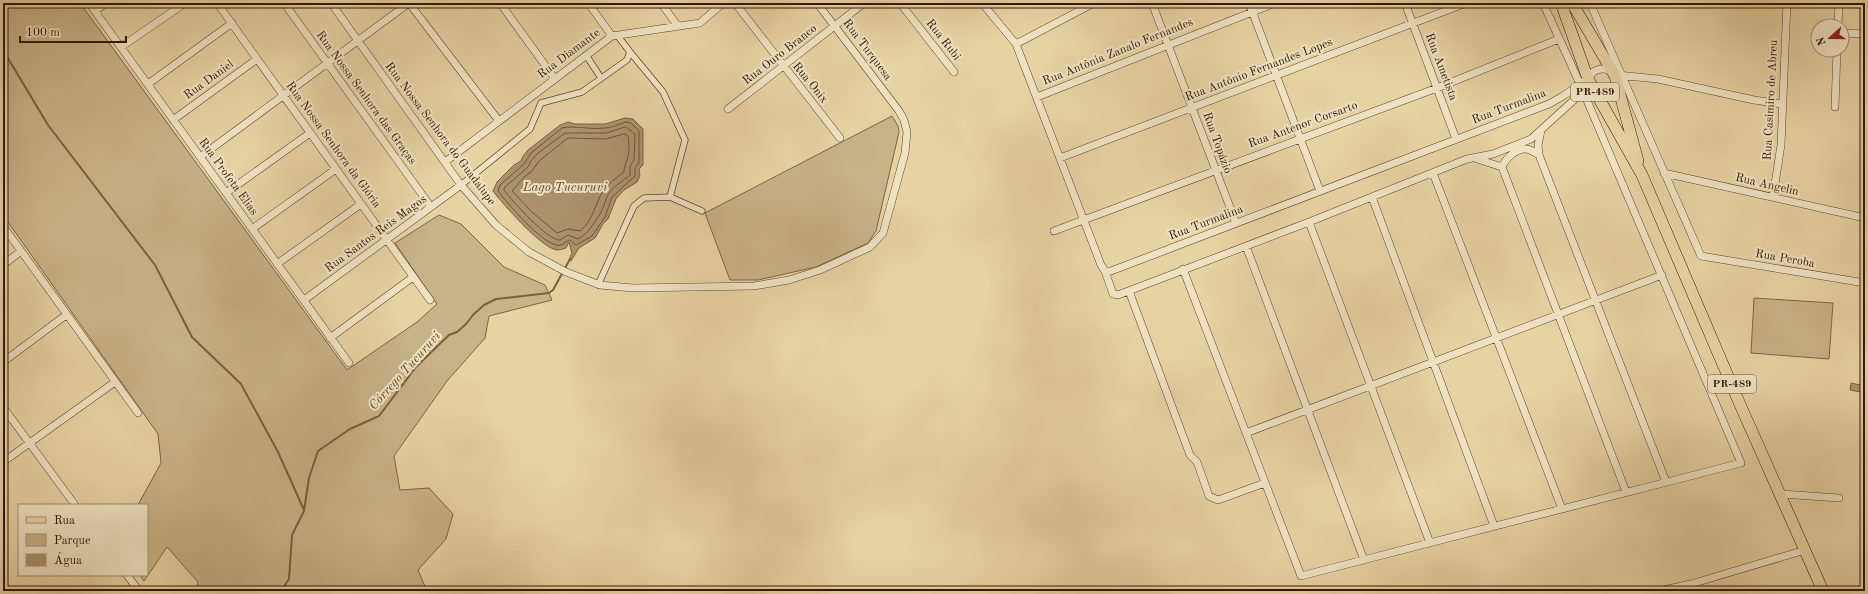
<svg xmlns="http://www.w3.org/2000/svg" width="1868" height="594" font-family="'Old Standard TT',serif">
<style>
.green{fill:#c8b287;stroke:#7e6444}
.water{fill:#aa926b;stroke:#7a6041}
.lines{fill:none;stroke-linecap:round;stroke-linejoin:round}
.shore{stroke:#6e5436;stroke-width:1}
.stream{stroke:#7a6041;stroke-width:2}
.pedestrian-casing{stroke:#604529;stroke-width:7}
.minor-casing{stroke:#604529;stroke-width:8}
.primary-casing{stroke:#331601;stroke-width:12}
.pedestrian{stroke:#efe2c3;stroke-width:5.5}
.minor{stroke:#efe2c3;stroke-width:7}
.primary{stroke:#e7d2a2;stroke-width:11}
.labels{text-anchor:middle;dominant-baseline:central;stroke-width:4;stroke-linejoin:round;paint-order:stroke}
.shield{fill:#efe2c3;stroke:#6b533b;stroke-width:1}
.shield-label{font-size:11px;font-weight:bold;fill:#331601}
.street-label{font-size:12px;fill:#331601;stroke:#efe2c3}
.water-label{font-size:13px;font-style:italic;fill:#63482b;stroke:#efe2c3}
</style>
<rect width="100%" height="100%" fill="#e7d2a2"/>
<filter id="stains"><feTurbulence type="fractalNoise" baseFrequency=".005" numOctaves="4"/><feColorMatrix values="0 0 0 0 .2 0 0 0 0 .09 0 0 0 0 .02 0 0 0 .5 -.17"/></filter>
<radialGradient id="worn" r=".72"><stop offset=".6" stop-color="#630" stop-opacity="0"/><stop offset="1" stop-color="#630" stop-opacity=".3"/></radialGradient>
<!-- green -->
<path class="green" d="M3,3h77l267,367 70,-48 20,-18 -42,-61 44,-28 22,9 43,43 41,18 7,15 -63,16 -4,22 -38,43 -53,75 6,34 29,-2 24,26 -7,25 -28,31 9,21h-231l2,-9 -31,-35 -23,34 -4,-6h7v-70h-9l23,-42 -3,-29 -155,-219z
M892,116l6,10 1,6 -23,99 -8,12 -52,24 -58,13h-28l-25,-67z
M1754,298l79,5 -4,56 -78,-6z"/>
<!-- water -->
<path class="water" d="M625,118l8,1 10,10v36l-4,4 1,7 -3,6 -13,8 -8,9 -8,20 -5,5 -8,14 -16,10 -8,13 -2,-1 3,-7 -3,-11 -3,6c-3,1 -7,2 -9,2 -16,-2 -54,-46 -64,-59l4,-9 17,-17 7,-4 2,-5 5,-6 32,-25 8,-3 7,2h30z
M1851,383l14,3v7l-15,-3z"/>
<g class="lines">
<!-- shore -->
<path class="shore" d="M626,122l5,1 8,8v32l-4,5v8l-23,21 -7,20 -13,19 -16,9 -6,-5c-5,1 -8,7 -14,5 -16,-4 -48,-41 -58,-54l2,-6 24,-21 7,-11 31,-25c10,-3 30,2 42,0 8,0 15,-4 22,-6z
M626,127l9,7 -1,26 -4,6v9c-7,6 -15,10 -21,18 -4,6 -5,15 -9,21 -6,9 -12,20 -22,25l-10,-4 -8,5c-12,1 -48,-39 -56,-50v-2l24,-21 3,-6 7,-8 27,-20h41z
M625,134l3,2c1,7 2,17 -1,23 -1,5 -3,8 -3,13 -8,6 -15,11 -21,19 -8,13 -10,30 -23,40l-12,-2 -11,4 -25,-21 -20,-21 12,-14 8,-6 7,-10 29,-23 37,1z"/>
<!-- stream -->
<path class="stream" d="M3,50l45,75 107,140 37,72 49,47 37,68 26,58
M281,591l8,-12 3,-44 12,-24 5,-33 9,-27 32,-22 29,-13 37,-49 33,-32 8,-3 9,-8 7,-9 11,-10 12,-6 53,-6 4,-3 17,-31"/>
<!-- pedestrian casing -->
<g class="pedestrian-casing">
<path id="pedestrian" d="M630,52l33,40 22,48 -15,57
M586,55l15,23
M461,185l69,-56 11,-26 41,-11 45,-32 3,-8 -13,-17
M598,285l36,-79 10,-8 26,-1 32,14"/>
</g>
<!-- minor casing -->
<g class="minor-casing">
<path id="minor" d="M89,3l260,360
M217,3l213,297
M284,3l147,204
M331,3l130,182 35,40 33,27 37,20 34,13 33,3 121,-2 35,-6 31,-10 50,-23 13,-14 22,-80 2,-21 -3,-12 -5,-9 -82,-108
M500,3l55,76
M588,3l24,33
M661,3l16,22
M735,3l105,135
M900,3l54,69
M982,3l34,41 85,221 4,6h6l438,-167 14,-8 25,-17
M1152,3l84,220
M1249,3l71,188
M1405,3l51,136
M1543,3l37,81 4,2
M1590,3l111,253 164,27
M95,11l11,-8
M1838,26l1,-23
M1842,33l23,1
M1016,44l78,-41
M121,47l64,-44
M1617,75l41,4 96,21 28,4
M1589,81c1,-12 14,-15 23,-9
M148,84l84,-61
M1595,92c7,3 14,1 19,-4l1,-7
M1037,97l238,-94
M1835,107l2,-57
M728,109l136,-106
M173,120l84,-61
M1541,130l-3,16 1,9 127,327
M1539,155c-3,-2 -8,-5 -12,-6 -11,-1 -21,9 -25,18l124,325
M200,157l209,-154 90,118
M1060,158l406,-155
M1477,159l25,8
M445,162l167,-126 88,-13 23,-20
M1433,173l129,336
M1664,173l201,45
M226,193l84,-60
M1372,197l122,329
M1773,197l8,-52 6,-142
M1309,222l121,321
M3,226l135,187
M252,229l84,-60
M1054,231l383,-143 122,-49
M1246,246l118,314
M277,264l84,-60
M3,265l18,-14
M1183,269l118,307 440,-113 -158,-372
M1105,271l8,23 5,1 191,-73 158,-63 26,-5 38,-15 55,-50
M1129,291l61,164 7,7 12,34 9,4 47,-17
M304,300l157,-115
M330,338l83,-61
M3,362l63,-47
M3,407l72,98
M1246,433l416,-158
M3,462l112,-80
M1781,494l58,4
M127,575l12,16
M1659,591l32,-7 114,-34"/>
</g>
<!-- primary casing -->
<g class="primary-casing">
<path id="primary" d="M1561,3l27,76 54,96 100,234 81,182
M1572,3l43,73 23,85"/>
</g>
<!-- pedestrian -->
<use href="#pedestrian" class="pedestrian"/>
<!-- minor -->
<use href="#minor" class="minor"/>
<!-- primary -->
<use href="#primary" class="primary"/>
</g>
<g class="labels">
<!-- shield labels -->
<g class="shield">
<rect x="1571" y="83" width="48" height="18" rx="3"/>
<rect x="1708" y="375" width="48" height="18" rx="3"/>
</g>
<g class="shield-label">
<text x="1595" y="92">PR-489</text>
<text x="1732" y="384">PR-489</text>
</g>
<!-- street labels -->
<g class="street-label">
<text transform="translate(943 40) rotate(52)">Rua Rubi</text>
<text transform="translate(867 50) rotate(53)">Rua Turquesa</text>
<text transform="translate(1118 52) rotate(-22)">Rua Antônia Zanalo Fernandes</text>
<text transform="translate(569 54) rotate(-37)">Rua Diamante</text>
<text transform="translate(780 55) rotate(-38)">Rua Ouro Branco</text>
<text transform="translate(1441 67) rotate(69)">Rua Ametista</text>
<text transform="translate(1259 70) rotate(-21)">Rua Antônio Fernandes Lopes</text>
<text transform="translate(209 80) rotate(-36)">Rua Daniel</text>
<text transform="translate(810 83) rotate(51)">Rua Onix</text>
<text transform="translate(366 98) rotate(54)">Rua Nossa Senhora das Graças</text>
<text transform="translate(1771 100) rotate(-87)">Rua Casimiro de Abreu</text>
<text transform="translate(1509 107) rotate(-21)">Rua Turmalina</text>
<text transform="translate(1303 125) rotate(-20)">Rua Antenor Corsarto</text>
<text transform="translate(440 134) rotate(53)">Rua Nossa Senhora do Guadalupe</text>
<text transform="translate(1217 143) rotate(70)">Rua Topázio</text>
<text transform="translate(333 145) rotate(54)">Rua Nossa Senhora da Glória</text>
<text transform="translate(228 177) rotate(54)">Rua Profeta Elias</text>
<text transform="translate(1767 185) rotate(13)">Rua Angelin</text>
<text transform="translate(1206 223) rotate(-21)">Rua Turmalina</text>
<text transform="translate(376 234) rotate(-36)">Rua Santos Reis Magos</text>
<text transform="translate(1785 259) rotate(10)">Rua Peroba</text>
</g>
<!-- water labels -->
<g class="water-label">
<text x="565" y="187">Lago Tucuruvi</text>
<text transform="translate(405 371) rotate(-48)">Córrego Tucuruvi</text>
</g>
</g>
<!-- margin -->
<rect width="1868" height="594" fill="none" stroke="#e7d2a2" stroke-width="16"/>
<rect x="4" y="4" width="1860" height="586" fill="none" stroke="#331601" stroke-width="2"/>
<rect x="8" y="8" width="1852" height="578" fill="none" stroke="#331601"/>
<!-- legend -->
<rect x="18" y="504" width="130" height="72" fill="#efe2c3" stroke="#a49075"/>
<rect x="26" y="517" width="20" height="6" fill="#e7d2a2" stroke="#a49075"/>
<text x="54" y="524" font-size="12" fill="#331601">Rua</text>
<rect x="26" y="534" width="20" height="12" fill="#c8b287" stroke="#a49075"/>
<text x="54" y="544" font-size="12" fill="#331601">Parque</text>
<rect x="26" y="554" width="20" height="12" fill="#aa926b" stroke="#a49075"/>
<text x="54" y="564" font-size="12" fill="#331601">Água</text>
<!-- north arrow -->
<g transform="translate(1830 38) rotate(249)"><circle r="19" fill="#efe2c3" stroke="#a49075"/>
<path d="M0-3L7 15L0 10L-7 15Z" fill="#8f2418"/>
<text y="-6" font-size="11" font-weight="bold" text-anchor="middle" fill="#331601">N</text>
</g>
<!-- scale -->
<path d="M20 36v6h106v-6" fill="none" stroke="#331601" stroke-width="2"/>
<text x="26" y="36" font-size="12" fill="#331601" stroke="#efe2c3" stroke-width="3" paint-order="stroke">100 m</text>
<rect width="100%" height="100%" filter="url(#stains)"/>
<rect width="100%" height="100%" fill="url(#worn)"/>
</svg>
